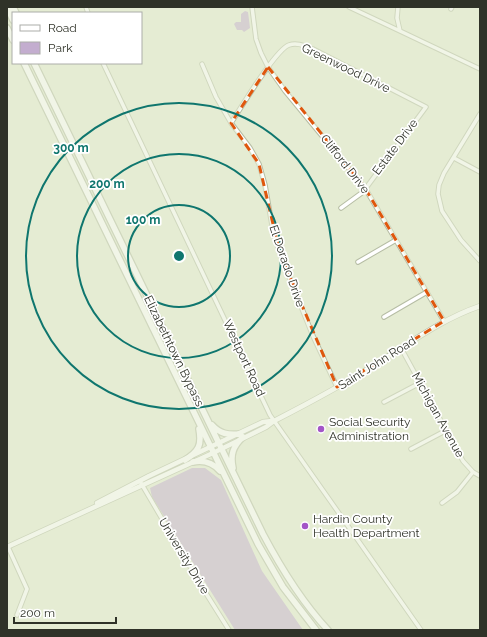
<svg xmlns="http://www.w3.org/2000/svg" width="487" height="637" font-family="Raleway,sans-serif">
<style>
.green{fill:#c3adcf}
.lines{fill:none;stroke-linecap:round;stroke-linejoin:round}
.minor-casing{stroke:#b6bda4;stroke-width:5.5}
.tertiary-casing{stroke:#b6bda4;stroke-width:6}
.trunk-casing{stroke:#b6bda4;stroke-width:8}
.minor{stroke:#fff;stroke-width:3.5}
.tertiary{stroke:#fff;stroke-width:4.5}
.trunk{stroke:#fff;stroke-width:5.5}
.marked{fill:none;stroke:#df570d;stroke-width:3;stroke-dasharray:8 5;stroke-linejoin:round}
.ring{fill:none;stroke:#0f766e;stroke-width:2}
.poi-dot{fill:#a355c7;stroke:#fff;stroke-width:1.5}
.labels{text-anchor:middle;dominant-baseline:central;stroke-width:3.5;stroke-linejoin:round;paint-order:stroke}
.street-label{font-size:12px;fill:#2f3228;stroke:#fff}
.poi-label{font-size:12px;fill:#2f3228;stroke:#fff;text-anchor:start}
.centre{fill:#0f766e;stroke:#fff;stroke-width:2}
.ring-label{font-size:12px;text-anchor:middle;font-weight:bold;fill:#0f766e;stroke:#fff;stroke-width:3.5;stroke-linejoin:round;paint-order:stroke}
</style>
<rect width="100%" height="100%" fill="#e5ecd3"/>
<!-- green -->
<path class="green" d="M245,11l3,1 2,16 -6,4 -2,-2h-5l-3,-6 2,-2h5v-8z
M192,468h13l16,12 41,91 41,59h-68l-83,-133 -2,-9z"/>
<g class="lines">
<!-- minor casing -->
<g class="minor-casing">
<path id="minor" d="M86,7l2,6
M252,7l4,32 5,14 7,14 17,24 80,97 79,133
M349,7l51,24
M398,7l-1,11 3,13 80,38
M451,9l1,-2
M103,63l167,352 151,215
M202,64l14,33 15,26 19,25 9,16 6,21 8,46 7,23 33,82 24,51
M480,114l-36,59 -5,12 -1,9 4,17 19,29 19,21
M231,123c10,-15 44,-73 58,-78 8,-3 16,1 24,4l113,58 -63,85 -22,16
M454,158l26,14
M358,262l38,-22
M384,317l43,-25
M401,348l62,113 10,11 7,4
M384,402l36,-19
M411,449l34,-18
M141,483l61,104 27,43
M442,503l15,-11 16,-20
M8,547l19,42 -10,26"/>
</g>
<!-- tertiary casing -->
<g class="tertiary-casing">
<path id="tertiary" d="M97,503l52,-27 114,-54 9,-1
M7,547l206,-94 53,-26 8,-6c35,-18 69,-36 102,-57 34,-21 66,-45 104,-58"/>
</g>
<!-- trunk casing -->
<g class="trunk-casing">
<path id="trunk" d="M7,7l6,13
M13,7l3,6
M7,28l6,12
M24,63l234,481 25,43 33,43
M34,63l229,471c18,34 38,67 65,96
M212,425c8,9 16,10 28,9
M185,460c14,-9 17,-15 14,-31
M193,462c10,-2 20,1 27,9
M233,468c-3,-13 0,-22 10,-31"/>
</g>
<!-- minor -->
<use href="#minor" class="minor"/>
<!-- tertiary -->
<use href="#tertiary" class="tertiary"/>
<!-- trunk -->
<use href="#trunk" class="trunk"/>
</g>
<!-- marked area -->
<path d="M0 0H487V637H0ZM268,67l97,121 79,133 -107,66 -57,-133 -21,-90 -28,-41z" fill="#e5ecd3" fill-opacity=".55" fill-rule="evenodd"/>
<path class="marked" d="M268,67l97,121 79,133 -107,66 -57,-133 -21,-90 -28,-41z"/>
<!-- distance rings -->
<g class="ring">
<circle cx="179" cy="256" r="51"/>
<circle cx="179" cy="256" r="102"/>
<circle cx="179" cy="256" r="153"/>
</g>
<!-- markers -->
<g class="poi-dot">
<circle cx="321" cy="429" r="4"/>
<circle cx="305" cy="526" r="4"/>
</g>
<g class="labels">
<!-- street labels -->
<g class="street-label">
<text transform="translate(346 68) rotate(26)">Greenwood Drive</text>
<text transform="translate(395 147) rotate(-53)">Estate Drive</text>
<text transform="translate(345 164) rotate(52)">Clifford Drive</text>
<text transform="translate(287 266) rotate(71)">El Dorado Drive</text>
<text transform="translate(174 351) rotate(64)">Elizabethtown Bypass</text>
<text transform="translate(244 358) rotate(65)">Westport Road</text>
<text transform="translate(377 363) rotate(-32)">Saint John Road</text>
<text transform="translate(438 415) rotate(61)">Michigan Avenue</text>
<text transform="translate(184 556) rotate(59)">University Drive</text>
</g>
<!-- poi labels -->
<g class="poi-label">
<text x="329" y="422">Social Security<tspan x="329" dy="14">Administration</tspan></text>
<text x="313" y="519">Hardin County<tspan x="313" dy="14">Health Department</tspan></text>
</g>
</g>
<circle cx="179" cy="256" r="6" class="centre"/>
<g class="ring-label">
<text x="71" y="152">300 m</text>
<text x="107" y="188">200 m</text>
<text x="143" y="224">100 m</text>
</g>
<!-- border -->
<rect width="487" height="637" fill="none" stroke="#2f3228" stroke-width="16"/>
<!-- legend -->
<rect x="12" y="12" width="130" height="52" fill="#ffffff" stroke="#acada9"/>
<rect x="20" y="25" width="20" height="6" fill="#ffffff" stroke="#acada9"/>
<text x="48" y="32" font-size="12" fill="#2f3228">Road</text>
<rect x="20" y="42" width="20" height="12" fill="#c3adcf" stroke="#acada9"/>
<text x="48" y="52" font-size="12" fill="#2f3228">Park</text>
<!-- scale -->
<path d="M14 617v6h102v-6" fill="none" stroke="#2f3228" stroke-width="2"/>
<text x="20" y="617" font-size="12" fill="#2f3228" stroke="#ffffff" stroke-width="3" paint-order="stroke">200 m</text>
</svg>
